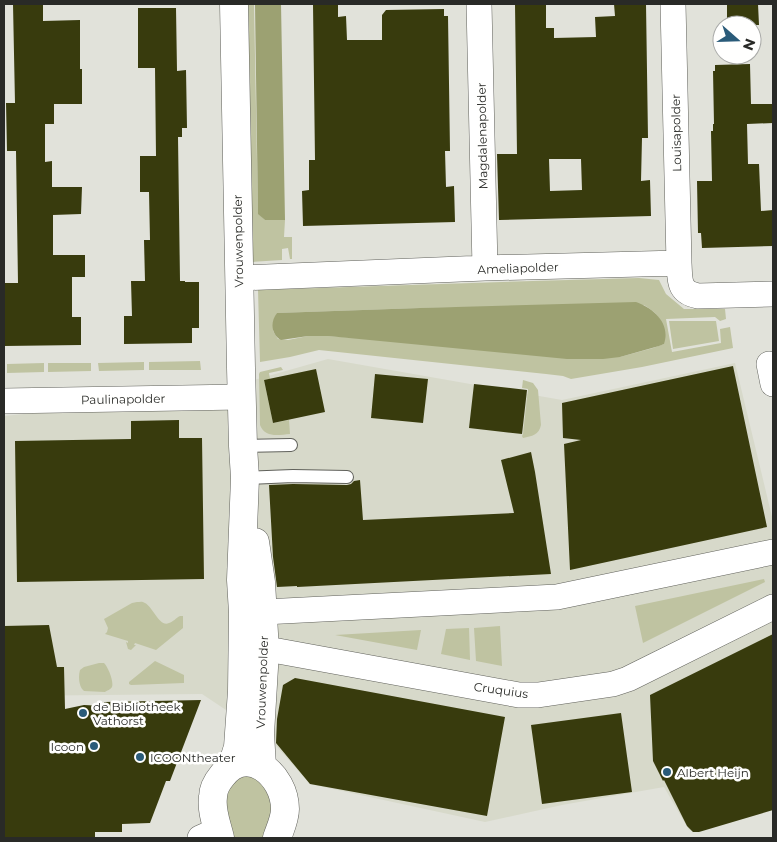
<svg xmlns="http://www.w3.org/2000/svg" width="777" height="842" font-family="Montserrat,sans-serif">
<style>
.built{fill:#d7d9ca}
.green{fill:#bfc3a1;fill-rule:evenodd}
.water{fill:#9ca172}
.building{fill:#383b0d;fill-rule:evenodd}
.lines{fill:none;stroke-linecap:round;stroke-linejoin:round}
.service-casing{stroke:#60615b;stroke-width:14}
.minor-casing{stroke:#60615b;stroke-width:26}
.tertiary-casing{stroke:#60615b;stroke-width:29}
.service{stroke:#fff;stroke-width:12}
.minor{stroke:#fff;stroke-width:25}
.tertiary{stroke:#fff;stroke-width:28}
.poi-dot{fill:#2a5b79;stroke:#fffffe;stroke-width:2}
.labels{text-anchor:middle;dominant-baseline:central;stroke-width:5;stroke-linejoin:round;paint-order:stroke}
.street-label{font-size:12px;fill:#292a27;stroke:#fffffe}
.poi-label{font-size:12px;fill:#292a27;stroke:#fffffe;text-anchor:start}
</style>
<rect width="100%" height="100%" fill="#e1e2da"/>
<!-- built -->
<path class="built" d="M328,359l234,41 173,-37 38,158v289l-77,22 -7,-2 -25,-43 -102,18 -77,17 -175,-38 -39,-44 -69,-46 -198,2v-280l190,-19z"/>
<!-- green -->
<path class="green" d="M243,4h11l4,209 7,7h20l-1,17h8v22h-2l-2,-11 -6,1v11l-31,2z
M639,278l20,2 7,14 18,15h41l1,10 -6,2 -5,-4 -49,2 6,33 49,-9 -1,-14 10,-2 3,21 -91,19 -71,12 -8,-3 -17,-2 -227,-24 -29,7 -30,5 -2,-72 275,-9zM644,305c20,12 16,17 20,39l-11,4 -33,9 -292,-21h-20l-20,4 -10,-1 -5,-8 4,-18 143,-5z
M669,321h47l3,20 -46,8z
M200,361l1,9h-52v-8z
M144,362v8l-45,1 -1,-8z
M44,363v9l-37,1v-9z
M48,363h43v8l-43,1z
M281,367l2,3 -14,3 1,6 -6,1 9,43 16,-3 1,14c-12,1 -25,4 -30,-9l-1,-51 1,-2z
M523,380l10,3 5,7 3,35c-2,10 -9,11 -18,13l-1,-2 1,-2 5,-45 -6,-1z
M764,579l1,3 -122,61 -8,-37z
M137,602c3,0 5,-1 8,1 8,4 15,25 24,20 4,-1 7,-5 11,-7h3v12l-27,22 -21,-7 -1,2h2l-5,5 -3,-1 -2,-7 2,1v-2l-23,-7 2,-2 1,-4 -4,-9 28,-16z
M500,626l2,40 -26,-5 -2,-33z
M469,628l1,32 -29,-6 5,-25z
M421,630l-4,20 -82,-15z
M155,661l29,14v8l-53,2 -2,-1v-2z
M99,663h5c4,4 10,18 8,24 -2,3 -4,3 -7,5l-21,-1c-5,-4 -6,-14 -4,-21l4,-3z
M240,774l16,2 17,22 -4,40h-40l-7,-40z"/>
<!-- water -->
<path class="water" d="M255,4h26l4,216h-20l-7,-6z
M636,302c17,6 35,21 28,42l-5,2 -39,11 -17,2h-36l-239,-23h-20l-27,4c-10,-6 -11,-18 -4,-27l143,-5z"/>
<!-- building -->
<path class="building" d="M13,4h30v17l37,-1v49h2v35h-28v20h-9v38l7,-1v26h30l-1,27 -28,1v40h32v22h-13v40h9v28l-77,1v-63h14l-2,-132h-9l-1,-48h9z
M313,4h25v13l8,-1 1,24h35v-25l4,-5 58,-1v7h4l2,135h-5l1,36 8,-1 1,36 -152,4 -1,-35 7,-1v-30h6z
M515,4h31v24h8v10l42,-1 -1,-20 20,-1 -1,-12h32l2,134h-6l-1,43 9,-1 1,36 -152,4 -2,-66h20zM549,159h32l1,31 -32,1z
M727,4h31l1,21h-32z
M138,8h38l1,63 9,-1 1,58h-5v9h-4l2,144h5v1h14v46h-7v15l-68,1v-28h8l-1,-35h14l-1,-41h6l-1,-48h-9v-36h16l-1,-88h-17z
M750,64l1,40h22v19l-26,1 1,40h11l2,47 12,-1v36l-71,2 -1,-15h-3l-1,-52h15l-1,-50h2v-7h1l-1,-53h2v-6z
M733,366l34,161 -197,43 -6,-126 17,-4 -18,-2 -1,-35z
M316,369l9,43 -52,11 -9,-43z
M375,374l53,5 -5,44 -52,-5z
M474,384l53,6 -5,44 -53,-6z
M179,420v18h23l2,141 -187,3 -2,-141 116,-2v-18z
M531,452l4,20 16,102 -254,13v-1l-20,1 -4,-30 -4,-72 24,-1 54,1 4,-1 3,-3 6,-1 3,40 151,-7 -13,-53z
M49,625l8,42h7l1,42 19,-4 20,1v-4l97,-2 -31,81h-4l-16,42 -28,1v8h-27v6h-91v-212z
M773,634v176l-74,22h-6l-6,-6 -23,-46 -1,1 -10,-20 -3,-66z
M295,678l210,39 -18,99 -177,-32 -34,-41 1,-24 6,-34z
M621,713l11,79 -90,12 -11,-79z"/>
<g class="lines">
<!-- service casing -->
<g class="service-casing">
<path id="service" d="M243,446l48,-1
M245,478l48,-2 54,1"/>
</g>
<!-- minor casing -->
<g class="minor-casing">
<path id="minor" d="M479,4l6,264
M673,4l6,259
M239,278l246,-10 194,-5c1,17 -1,29 19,33l75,-2
M769,364l4,20
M4,401l237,-4
M243,613l314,-16 216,-45
M245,651h33l241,44h19l75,-11 15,-5 145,-72
M200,838l18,-8"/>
</g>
<!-- tertiary casing -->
<g class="tertiary-casing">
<path id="tertiary" d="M255,542l6,40 4,69 -5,83 2,32
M232,766l6,-19 4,-56 1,-78 -2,-33 4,-102 -2,-32 -2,-78 -7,-364
M220,838c-3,-13 -9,-27 -7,-41 0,-8 4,-15 9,-21 25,-33 63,-1 63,33 0,10 -5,20 -8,29"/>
</g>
<!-- service -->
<use href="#service" class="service"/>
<!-- minor -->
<use href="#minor" class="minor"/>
<!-- tertiary -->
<use href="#tertiary" class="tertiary"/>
</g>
<!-- markers -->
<g class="poi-dot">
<circle cx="83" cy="713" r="5"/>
<circle cx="94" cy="746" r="5"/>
<circle cx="140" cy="757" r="5"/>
<circle cx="667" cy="772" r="5"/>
</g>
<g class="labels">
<!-- street labels -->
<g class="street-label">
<text transform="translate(676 133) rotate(-91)">Louisapolder</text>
<text transform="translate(482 136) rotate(-91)">Magdalenapolder</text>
<text transform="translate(238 241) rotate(-91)">Vrouwenpolder</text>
<text transform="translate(518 268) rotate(-2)">Ameliapolder</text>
<text transform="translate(123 399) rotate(-1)">Paulinapolder</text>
<text transform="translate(262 682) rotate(-88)">Vrouwenpolder</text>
<text transform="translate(501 690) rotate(8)">Cruquius</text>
</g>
<!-- poi labels -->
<g class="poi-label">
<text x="93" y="706">de Bibliotheek<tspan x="93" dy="14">Vathorst</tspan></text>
<text x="84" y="746" text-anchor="end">Icoon</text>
<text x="150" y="757">ICOONtheater</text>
<text x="677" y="772">Albert Heijn</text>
</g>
</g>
<!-- border -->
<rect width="777" height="842" fill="none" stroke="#292a27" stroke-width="10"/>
<!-- north arrow -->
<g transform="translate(737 40) rotate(110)"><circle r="24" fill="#fffffe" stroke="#a9aaa8"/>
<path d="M0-4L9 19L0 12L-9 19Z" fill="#2a5b79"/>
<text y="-8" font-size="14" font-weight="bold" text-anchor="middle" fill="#292a27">N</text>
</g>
</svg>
